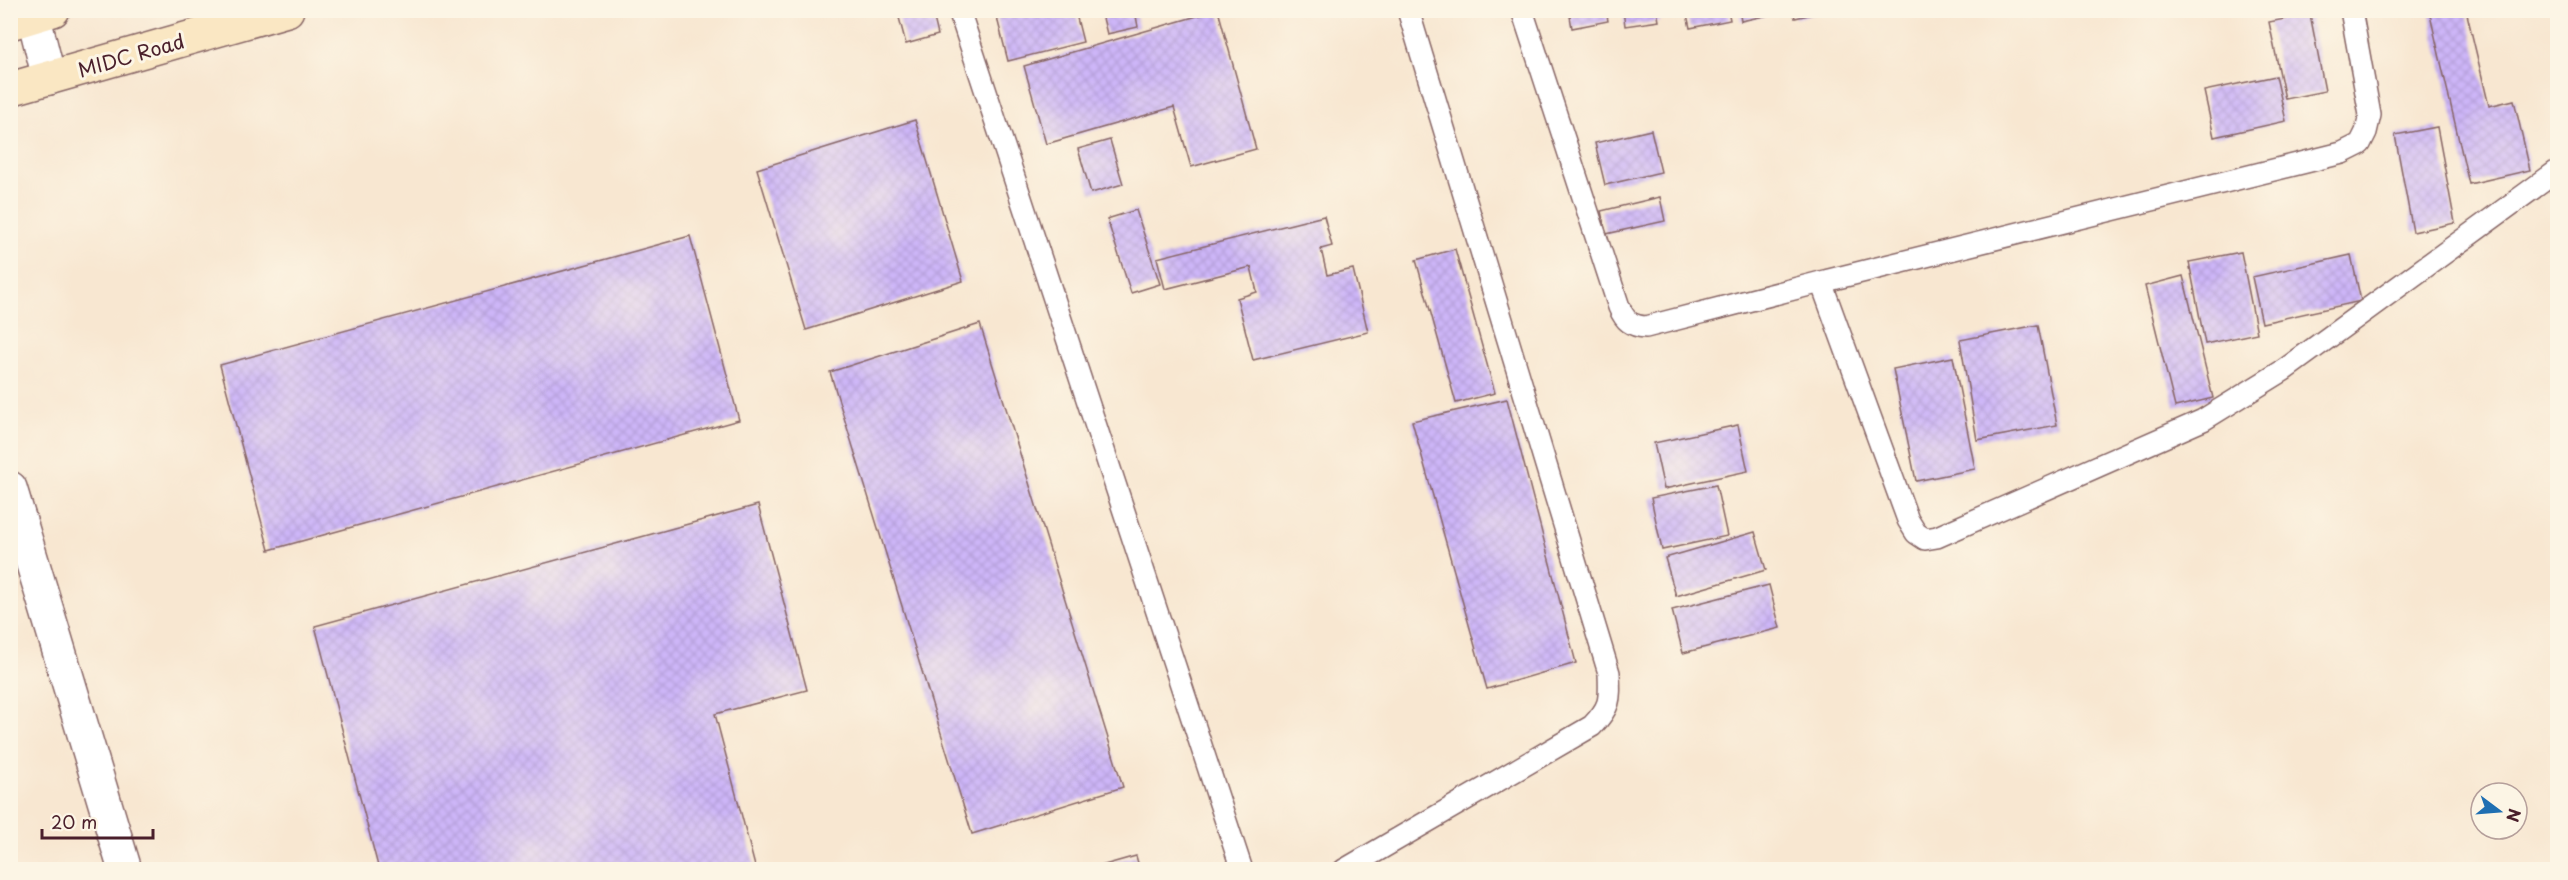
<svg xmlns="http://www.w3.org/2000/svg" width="2568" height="880" font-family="'Playpen Sans',sans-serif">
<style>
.building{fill:url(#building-cross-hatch)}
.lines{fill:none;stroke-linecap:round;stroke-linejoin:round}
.lane-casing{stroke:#876565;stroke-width:24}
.street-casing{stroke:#876565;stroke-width:36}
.secondary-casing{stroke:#876565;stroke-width:36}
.lane{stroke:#fff;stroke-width:21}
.street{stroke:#fff;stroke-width:33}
.secondary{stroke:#fae7c3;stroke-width:33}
.labels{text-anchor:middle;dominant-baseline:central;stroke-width:6;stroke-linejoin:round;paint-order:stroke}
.street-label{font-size:20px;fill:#4a1f2b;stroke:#fcf5e5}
</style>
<defs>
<pattern id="building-cross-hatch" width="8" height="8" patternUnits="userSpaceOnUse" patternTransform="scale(1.5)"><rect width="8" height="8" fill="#cdb6f8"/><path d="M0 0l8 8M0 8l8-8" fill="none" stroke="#b29cd5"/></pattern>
</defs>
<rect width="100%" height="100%" fill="#fcf5e5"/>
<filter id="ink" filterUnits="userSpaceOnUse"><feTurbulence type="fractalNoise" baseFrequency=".0167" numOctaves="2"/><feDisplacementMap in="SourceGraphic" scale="12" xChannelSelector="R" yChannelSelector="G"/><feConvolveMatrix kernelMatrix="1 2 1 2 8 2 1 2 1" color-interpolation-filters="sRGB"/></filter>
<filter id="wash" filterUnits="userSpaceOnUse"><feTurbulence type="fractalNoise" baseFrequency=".008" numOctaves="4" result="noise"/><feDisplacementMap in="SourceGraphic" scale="24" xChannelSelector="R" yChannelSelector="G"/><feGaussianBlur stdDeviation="1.35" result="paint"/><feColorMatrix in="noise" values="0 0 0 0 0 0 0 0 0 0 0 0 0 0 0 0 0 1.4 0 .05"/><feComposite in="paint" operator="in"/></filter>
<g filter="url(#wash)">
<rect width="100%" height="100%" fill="#f8e7d1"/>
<g id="blocks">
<!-- building -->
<path class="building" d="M897,10h35l6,25 -32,9z
M995,10h80l8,32 -75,19z
M1101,10h34l3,17 -31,7z
M1218,10l38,139 -65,18 -17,-60 -128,37 -22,-78z
M1569,10h37l2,11 -36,7z
M1623,10h34l2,11 -34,5z
M1686,10h42l2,10 -40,8z
M1739,10h44v2l-42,9z
M1793,10h33v1l-31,7z
M2447,10h19l23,96 25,-6 16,70 -61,14 -39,-169z
M2310,14l15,77 -40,8 -16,-77z
M2276,76l10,45 -72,16 -10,-46z
M915,120l48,161 -157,49 -49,-161z
M2437,127l18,96 -42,9 -18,-97z
M1651,130l10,42 -56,13 -10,-42z
M1110,140l13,44 -32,9 -13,-44z
M1660,197l5,24 -59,13 -5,-23z
M1136,210l24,74 -29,9 -24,-74z
M1324,216l8,30 -11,3 6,26 26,-6 15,63 -115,28 -16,-62 20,-6 -6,-25 -86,22 -8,-31z
M690,236l49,184 -470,130 -49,-185z
M1455,249l40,144 -39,10 -40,-143z
M2241,252l16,81 -52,11 -16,-82z
M2351,255l10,46 -99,22 -10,-46z
M2183,276l30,122 -38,9 -30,-121z
M980,324l143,463 -151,47 -142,-462z
M2038,325l19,100 -80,15 -17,-100z
M1953,357l22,112 -59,12 -23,-112z
M1507,399l69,264 -89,26 -75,-268z
M1738,425l10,46 -84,18 -10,-46z
M1716,485l11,51 -65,14 -11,-52z
M758,505l49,185 -92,24 41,156h-377l-64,-244z
M1755,532l11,38 -90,26 -11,-38z
M1769,585l11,43 -97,25 -11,-43z
M1136,856l4,14h-50v-1z"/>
</g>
</g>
<g filter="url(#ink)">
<use href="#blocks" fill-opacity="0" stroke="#876565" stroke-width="1.5"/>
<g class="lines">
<!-- lane casing -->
<g class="lane-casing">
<path id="lane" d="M959,10l283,860
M1522,10l97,297c6,14 12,19 27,20l175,-45 87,238 8,13 9,6 12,-2 266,-117 81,-50 273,-199
M1821,282l521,-129 18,-9 6,-12 4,-17 -19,-105
M1344,870l248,-144c19,-20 18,-26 17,-53l-201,-663"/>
</g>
<!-- street casing -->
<g class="street-casing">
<path id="street" d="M32,10l17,68
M10,488l115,382"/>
</g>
<!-- secondary casing -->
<g class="secondary-casing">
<path id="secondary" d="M10,23l43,-13
M10,89l277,-79"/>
</g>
<!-- lane -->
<use href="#lane" class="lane"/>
<!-- street -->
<use href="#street" class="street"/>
<!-- secondary -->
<use href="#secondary" class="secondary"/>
</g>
</g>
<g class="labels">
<!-- street labels -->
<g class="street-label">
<text transform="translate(131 55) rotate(-16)">MIDC Road</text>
</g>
</g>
<!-- margin -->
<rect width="2568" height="880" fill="none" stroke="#fcf5e5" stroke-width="36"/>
<!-- north arrow -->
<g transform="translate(2499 811) rotate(106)"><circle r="28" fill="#fcf5e5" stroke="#b59f9b" stroke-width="1.5"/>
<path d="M0-4.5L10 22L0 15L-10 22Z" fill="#1f6fb2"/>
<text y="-9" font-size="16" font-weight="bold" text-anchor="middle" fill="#4a1f2b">N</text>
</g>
<!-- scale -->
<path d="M42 829v9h111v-9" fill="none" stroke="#4a1f2b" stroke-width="3"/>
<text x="51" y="829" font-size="18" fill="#4a1f2b" stroke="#fcf5e5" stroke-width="4.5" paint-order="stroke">20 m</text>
</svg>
